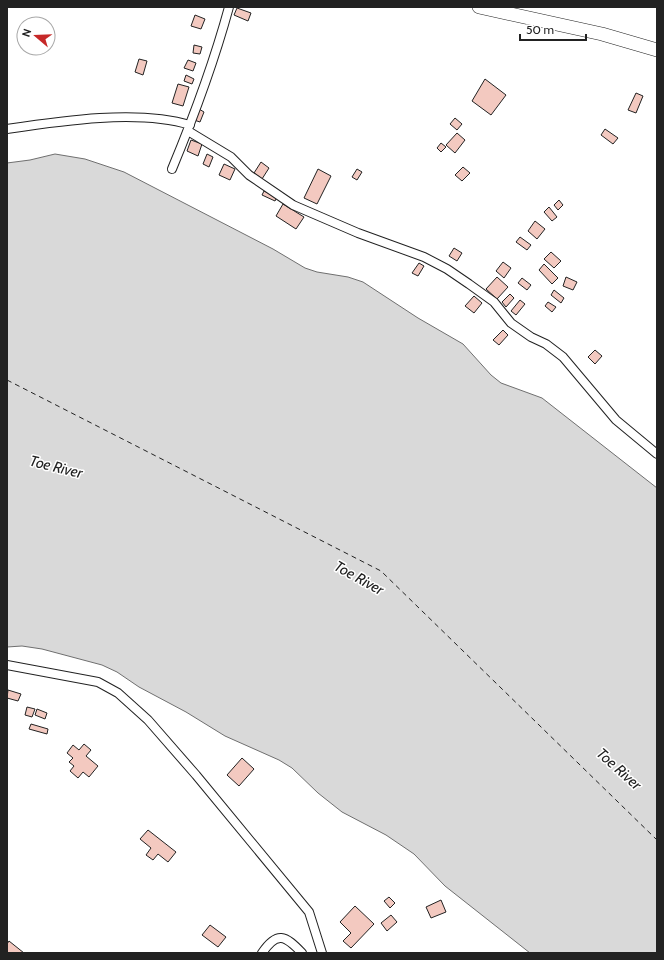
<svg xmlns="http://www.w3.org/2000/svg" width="664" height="960" font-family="Cabin,sans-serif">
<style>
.water{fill:#d9d9d9;stroke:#6f6f6f}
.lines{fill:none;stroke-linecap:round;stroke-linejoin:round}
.ferry{stroke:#222;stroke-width:1;stroke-dasharray:5 4;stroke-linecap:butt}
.building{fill:#f3c9c0;stroke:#222}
.minor-casing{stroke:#222;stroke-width:10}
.primary-casing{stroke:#222;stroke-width:14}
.minor{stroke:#fff;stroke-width:8}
.primary{stroke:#fff;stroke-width:13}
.labels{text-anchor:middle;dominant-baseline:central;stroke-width:3;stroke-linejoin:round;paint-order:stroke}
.water-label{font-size:15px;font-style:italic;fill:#222;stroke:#fff}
</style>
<rect width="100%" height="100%" fill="#fff"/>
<!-- water -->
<path class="water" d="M55,154l30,5 39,13 149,77 32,19 12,4 31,5 15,5 55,36 45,26 28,31 10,8 41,15 115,90v465h-127l-85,-67 -31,-32 -28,-19 -44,-23 -24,-19 -26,-25 -13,-8 -54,-24 -39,-24 -47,-25 -22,-15 -15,-7 -60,-16 -20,-3 -15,1v-484l23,-3z"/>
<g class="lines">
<!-- ferry -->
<path class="ferry" d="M7,380l374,191 276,269"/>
</g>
<!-- building -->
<path class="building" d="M237,8l14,5 -3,8 -14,-6z
M195,15l10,4 -4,10 -10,-3z
M194,45l8,2 -2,7 -7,-1z
M139,59l8,2 -4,14 -8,-3z
M188,60l8,3 -3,8 -9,-3z
M186,75l8,4 -2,5 -8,-3z
M485,79l21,16 -15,20 -19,-14z
M178,84l11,3 -6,19 -11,-3z
M636,93l7,3 -7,17 -8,-3z
M199,109l5,3 -4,10 -6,-2z
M455,118l7,6 -5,6 -7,-6z
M605,129l13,9 -5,6 -12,-9z
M457,133l8,7 -10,13 -9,-8z
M191,140l11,4 -4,12 -11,-5z
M441,143l5,4 -5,5 -4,-4z
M207,154l6,3 -4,10 -6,-3z
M261,162l8,6 -7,11 -8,-6z
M224,164l11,5 -5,11 -11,-5z
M463,167l7,6 -8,8 -7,-6z
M318,169l13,7 -14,28 -13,-6z
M357,169l5,3 -5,8 -5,-3z
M264,191l13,6 -2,4 -13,-6z
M559,200l4,5 -5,5 -4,-5z
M283,204l21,13 -8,12 -20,-13z
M549,207l8,10 -5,4 -8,-9z
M535,221l10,8 -8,10 -9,-8z
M520,237l11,8 -4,5 -11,-8z
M454,248l8,5 -5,8 -8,-5z
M551,252l10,9 -7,7 -10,-9z
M503,262l8,6 -7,10 -8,-7z
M419,263l5,3 -6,10 -6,-3z
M544,264l14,14 -6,6 -13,-14z
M497,277l11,10 -11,12 -11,-10z
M566,277l11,5 -4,8 -10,-4z
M522,278l9,7 -4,5 -9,-7z
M554,290l10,8 -3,5 -10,-8z
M510,294l4,4 -8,9 -4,-5z
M474,296l8,7 -8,10 -9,-7z
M520,300l5,4 -9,11 -5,-4z
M548,302l8,5 -4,5 -7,-6z
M503,330l5,5 -9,10 -6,-5z
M595,350l7,6 -7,8 -7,-7z
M8,690l13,4 -3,7 -11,-3z
M27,707l8,2 -3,8 -7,-2z
M37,709l10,4 -2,6 -10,-4z
M31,724l17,5 -1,5 -18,-5z
M84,744l7,6 -5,6 12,10 -9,11 -6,-5 -5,6 -8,-7 4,-5 -5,-4 4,-4 -6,-5 6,-8 6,5z
M242,758l12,11 -15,17 -12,-11z
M148,830l28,22 -8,10 -10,-8 -5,6 -7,-5 5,-7 -11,-9z
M389,897l6,6 -5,5 -6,-7z
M441,900l5,12 -15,6 -5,-11z
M355,906l19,18 -23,24 -8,-7 8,-8 -11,-11z
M391,915l6,7 -10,9 -6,-8z
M210,925l16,12 -8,10 -16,-12z
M9,941l15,12h-17v-9z"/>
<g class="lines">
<!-- minor casing -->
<g class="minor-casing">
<path id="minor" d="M7,129c53,-8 131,-20 183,-4
M188,131l43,26 18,18 44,30 65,28 66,24 23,12 22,15 25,18 17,21 20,14 15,7 17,13 53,63 41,34
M172,169c22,-53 42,-107 57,-162
M7,665l91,17 20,11 30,27 48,55 113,137 13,41
M262,953c15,-22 23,-18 40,0"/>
</g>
<!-- primary casing -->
<g class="primary-casing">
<path id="primary" d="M479,7l123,27 55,16"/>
</g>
<!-- minor -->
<use href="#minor" class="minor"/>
<!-- primary -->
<use href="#primary" class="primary"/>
</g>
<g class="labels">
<!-- water labels -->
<g class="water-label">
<text transform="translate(56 467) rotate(14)">Toe River</text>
<text transform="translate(359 578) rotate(29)">Toe River</text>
<text transform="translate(619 769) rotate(42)">Toe River</text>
</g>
</g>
<!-- border -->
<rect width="664" height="960" fill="none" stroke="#222222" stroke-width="16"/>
<!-- north arrow -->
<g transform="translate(36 36) rotate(289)"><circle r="19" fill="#ffffff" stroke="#a7a7a7"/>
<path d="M0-3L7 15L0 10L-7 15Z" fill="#c62828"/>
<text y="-6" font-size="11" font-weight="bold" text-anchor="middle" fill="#222222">N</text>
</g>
<!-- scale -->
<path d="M520 34v6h66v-6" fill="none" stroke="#222222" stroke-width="2"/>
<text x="526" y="34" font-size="12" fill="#222222" stroke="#ffffff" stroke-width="3" paint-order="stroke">50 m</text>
</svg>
